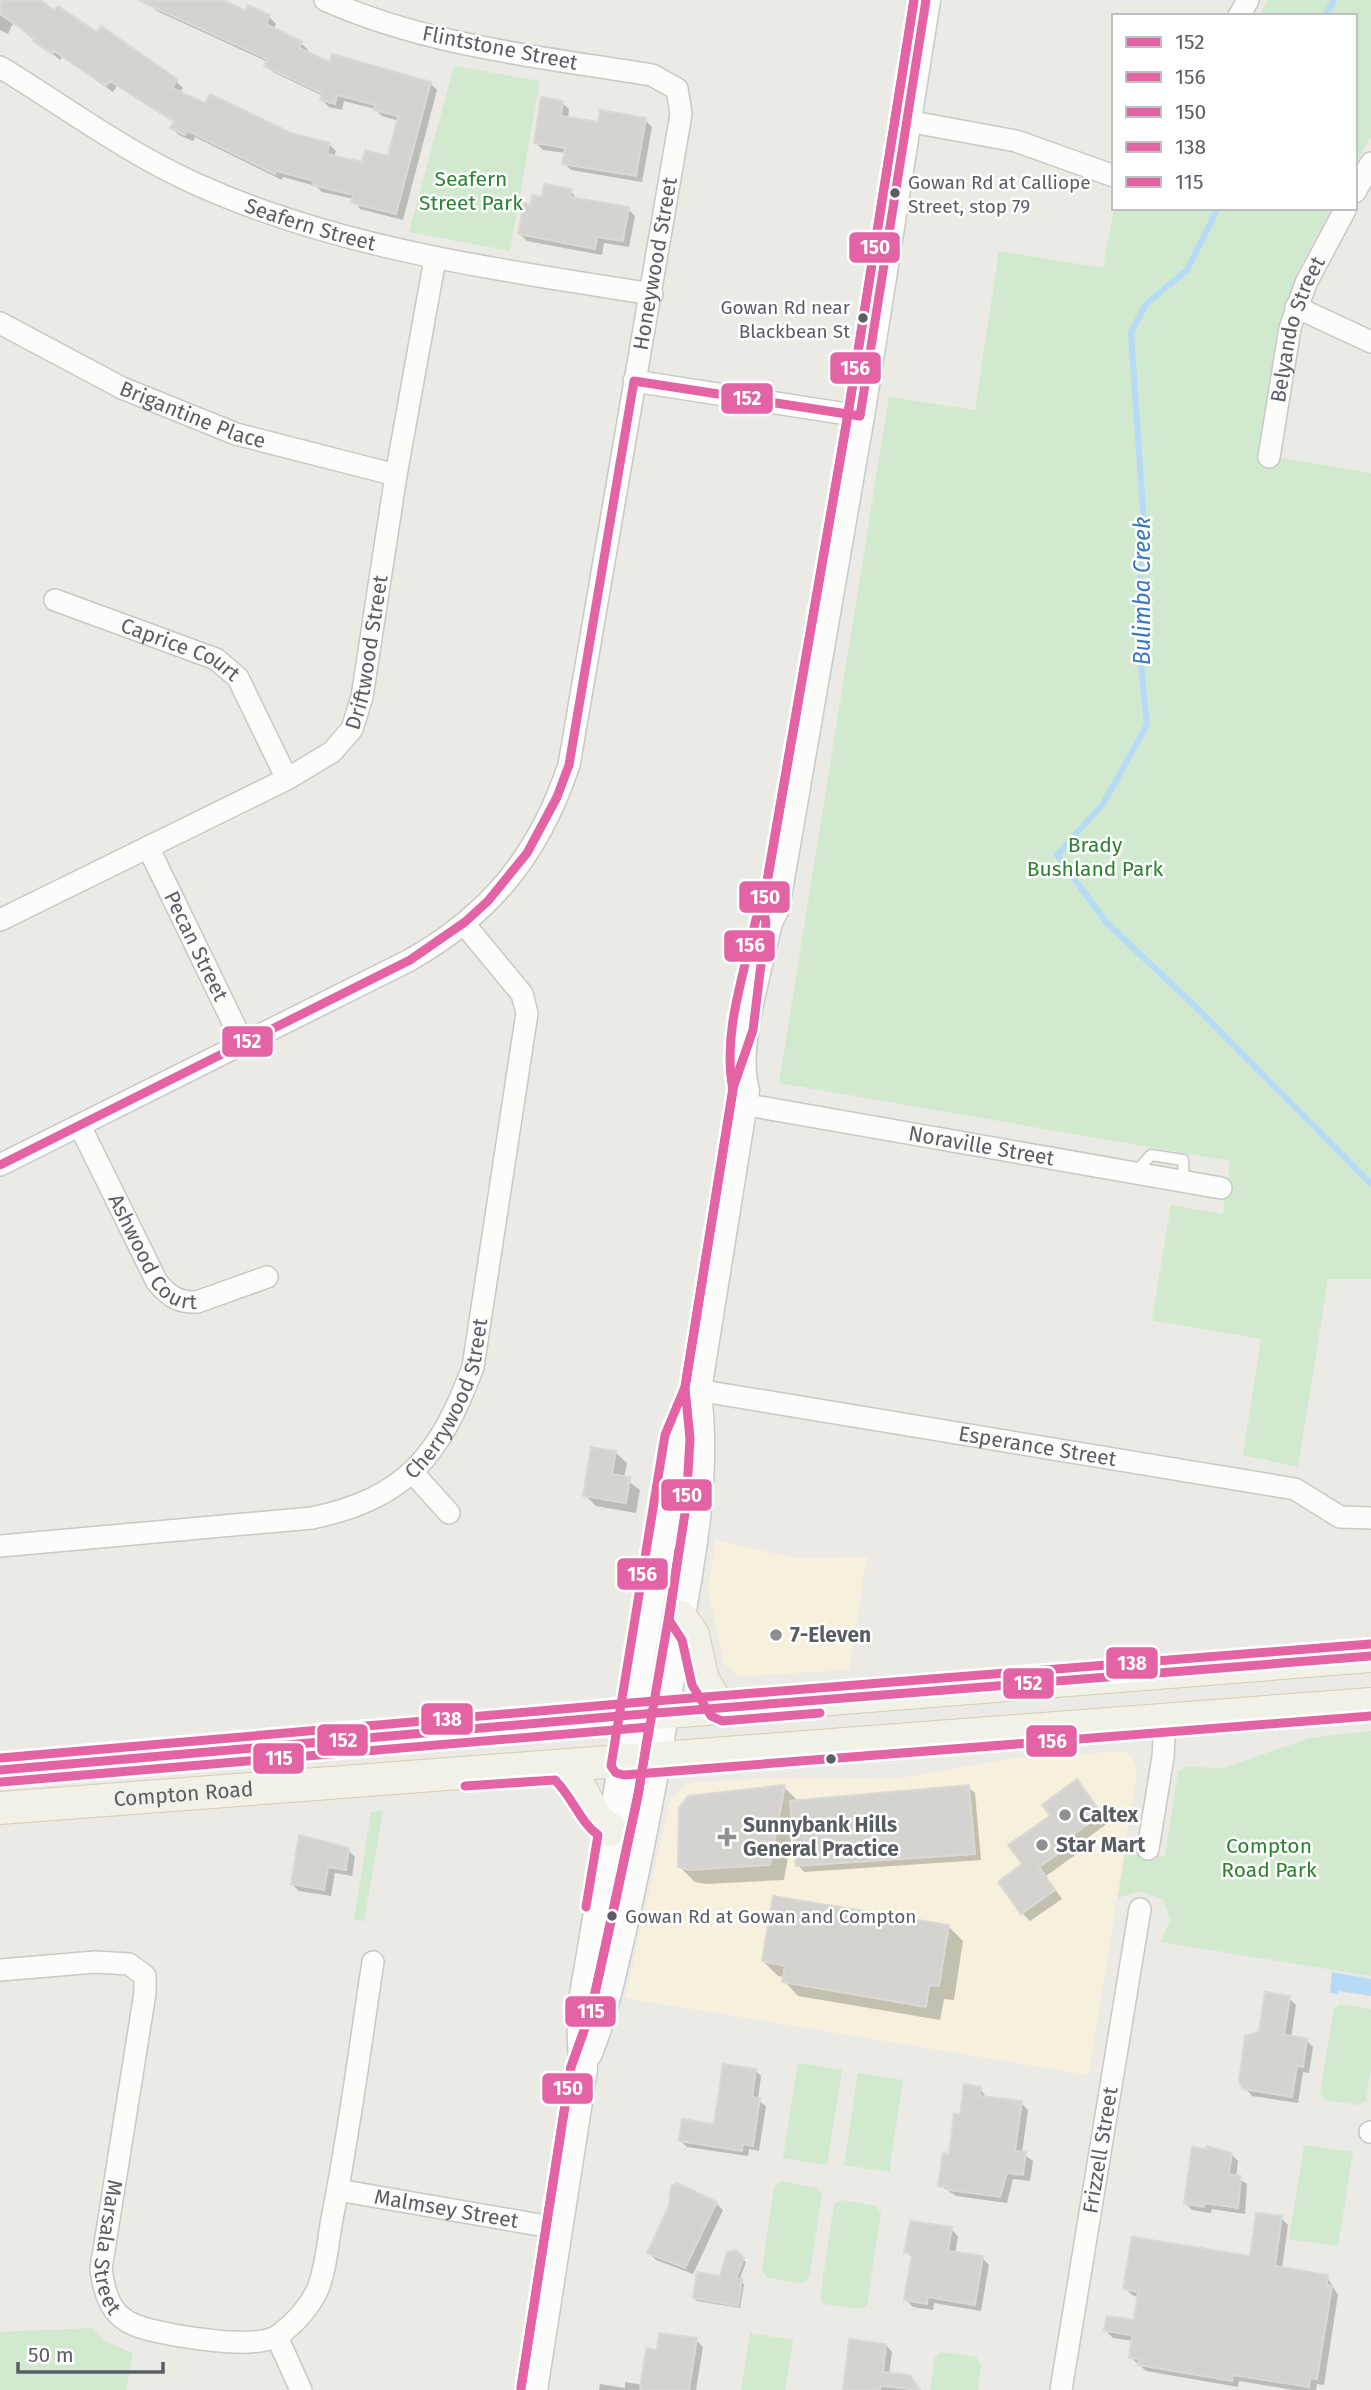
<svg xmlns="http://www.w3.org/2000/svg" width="1371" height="2390" font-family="'Fira Sans',sans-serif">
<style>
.commercial{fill:#f6f1dc}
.green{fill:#d1e9ce}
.water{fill:#b7dbf7}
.shadow{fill:#0003}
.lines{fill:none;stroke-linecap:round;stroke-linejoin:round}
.stream{stroke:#b7dbf7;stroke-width:6}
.building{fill:#d4d3cf;stroke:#dad9d4;stroke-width:2}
.lane-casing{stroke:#c7c8c7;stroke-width:13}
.street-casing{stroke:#c7c8c7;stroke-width:24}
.secondary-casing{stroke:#c8c9c8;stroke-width:31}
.primary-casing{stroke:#d6ccb0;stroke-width:34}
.lane{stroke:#fcfcfb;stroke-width:10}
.street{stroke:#fcfcfb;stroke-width:21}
.secondary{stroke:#fcfcfb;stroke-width:28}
.primary{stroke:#f2f1e7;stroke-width:32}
.bus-1-casing{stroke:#fff;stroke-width:14}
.bus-2-casing{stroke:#fff;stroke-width:14}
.bus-3-casing{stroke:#fff;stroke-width:14}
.bus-4-casing{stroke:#fff;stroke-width:14}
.bus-5-casing{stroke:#fff;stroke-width:14}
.bus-1{stroke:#e463a4;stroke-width:9}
.bus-2{stroke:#e463a4;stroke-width:9}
.bus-3{stroke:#e463a4;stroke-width:9}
.bus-4{stroke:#e463a4;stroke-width:9}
.bus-5{stroke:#e463a4;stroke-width:9}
.bus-dot{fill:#5a5e64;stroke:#fff;stroke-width:2.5}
.poi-dot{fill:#8d8f91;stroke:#fff;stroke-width:2.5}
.labels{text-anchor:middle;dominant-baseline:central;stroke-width:5;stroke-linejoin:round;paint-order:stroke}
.bus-label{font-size:19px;fill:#5a5e64;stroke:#fff;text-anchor:start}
.street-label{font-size:21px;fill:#5a5e64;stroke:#fff}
.park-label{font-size:21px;fill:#2c8231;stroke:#fff}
.poi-label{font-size:21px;font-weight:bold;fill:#5a5e64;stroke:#fff;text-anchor:start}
.water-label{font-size:23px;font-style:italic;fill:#3678c4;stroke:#fff}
.line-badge{stroke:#fff;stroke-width:2.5}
.badge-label{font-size:19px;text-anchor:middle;font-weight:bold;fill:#fff}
</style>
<rect width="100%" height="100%" fill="#ebeae4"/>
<!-- commercial -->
<path class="commercial" d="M715,1540l81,18 71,-1 -18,113 -110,6 -15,-12 -16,-74z
M1124,1751l8,7 5,12 -48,305 -464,-77 45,-197 17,-18 102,-6 76,2 41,-2 103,-18z"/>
<!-- green -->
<path class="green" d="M1268,0h103v136l-16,29v-149h-96z
M454,66l86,15 -30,170 -101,-19z
M1114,208h218l-32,59 -15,47 -22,141 108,18v806h-43l-30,188 -55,-12 18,-116 -109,-19 19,-115 52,9 7,-53 -451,-78 110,-686 86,13 24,-159 104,17z
M1371,1731v245l-210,-34 9,-22 -7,-21 -24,-8 -21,7 7,-44 40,2 13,-85 10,-4 35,1 87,-30z
M383,1811l-19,110 -10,-1 17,-108z
M1340,2004l31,5v58l-5,34 -7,4 -34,-5 -5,-7 14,-85z
M798,2063l44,7 -15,95 -44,-7z
M858,2073l45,7 -14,92 -45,-7z
M1304,2145l49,7 -15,94 -49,-7z
M781,2181l35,7 6,6 -13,83 -7,6 -35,-5 -5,-8 12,-84z
M841,2200l35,6 5,7 -14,92 -6,4 -37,-5 -4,-6 14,-94z
M92,2328l13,13 28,12 -7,37h-126v-58z
M750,2333l43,7 -8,50h-44z
M941,2352l35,5 5,7 -3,26h-48l5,-33z"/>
<!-- water -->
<path class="water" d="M1332,1972l39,7v17l-32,-5 -1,3 -8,-1z"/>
<!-- shadow -->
<path class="shadow" d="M0,0h36l140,81 7,7 -4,5 27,13 85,28 38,10 7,7 -2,6 29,8 26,-7 10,-37 -17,-5 -7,-7 -31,-8 -2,9 -13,-3 -7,-7 1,-4 -50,-24 -7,-7 2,-3 -109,-50 -17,-12h78l27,13 22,4 7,7 -3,6 28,13 7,7 -1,3 24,12 99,18 7,7 -34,130 -43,-11 -6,-10 -32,-7 -6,-6 -33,-9 -1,3 -87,-43 -2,4 -14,-6 -7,-7 3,-5 -58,-37 -4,6 -51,-35 -2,3 -47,-37 -5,11 -8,-4z
M562,103l7,6 -1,10 32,5 45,-4 7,7 -10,55 -71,-12 -7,-7 2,-10 -23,-3 -7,-7z
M571,191l6,9 51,9 7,7 -6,31 -25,-4 -2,12 -75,-14 -7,-7 12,-28 11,-7z
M616,1453l11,10 -3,15 16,12 -4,23 -40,-7 -11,-11z
M784,1787l15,15 169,-15 7,6 6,67 -177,12 -6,-7 -5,-36 -9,51 -79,4 -10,-2 -15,-15 9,-70z
M1084,1790l24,33 -34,25 4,5 -32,23 16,23 -32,22 -8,-8 3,-48 28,-49z
M348,1850l7,7 -3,19 -17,-3 -4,23 -32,-5 -7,-7z
M949,1927l14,14 -9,59 -10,-1 -4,21 -142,-24 -14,-15 1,-4 -7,-1 -15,-15z
M1289,1998l7,7 -5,33 15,2 7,7 -4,26 -6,-1 -5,31 -46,-7 -7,-8 15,-55z
M755,2070l6,6 -3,24 8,6 -7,45 -10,-2 -1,7 -61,-9 -7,-7 36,-14z
M980,2088l7,11 34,4 7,7 -6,43 11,8 -3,20 -17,-2 -6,24 -51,-7 -16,-11 21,-68z
M1231,2154l7,7 -2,16 11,7 -2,30 -33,-5 -1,4 -19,-3 -7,-7z
M716,2203l7,7 -30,64 -37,-14 -7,-7z
M1281,2218l7,7 -6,44 45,8 11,18 -14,90 -7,-1 -1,6h-22l-55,-9 -1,6 -92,-16 -16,-14 3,-16 -20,-3 -7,-7 30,-9 3,-25 -7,-2 -7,-7 127,-30z
M951,2229l7,7 -3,18 27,4 7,7 -8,46 -47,-8 -1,7 -20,-3 -7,-7 7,-42 -7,-6z
M735,2252l11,10 -7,19 5,3 -4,24 -43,-7 -3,-3 27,-20z
M696,2340l7,7 -7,43h-97l1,-6 25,4v-6l17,3 16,-33z
M886,2345l6,7 -3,22 21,3 11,13h-77z"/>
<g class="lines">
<!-- stream -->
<path class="stream" d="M1325,16l9,-16
M1218,208l-31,62 -41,34 -15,29 12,178 -5,126 9,88 -44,79 -46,51 49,67 92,87 173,175"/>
</g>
<!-- building -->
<path class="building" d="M0,0h40l14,10 4,-4 39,26 4,-6 76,53 -5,9 33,15 5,-9 81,39 39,10 -3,11 35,8 3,-12 23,6 10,-40 -25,-6 2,-5 -38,-10 -2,9 -15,-4 2,-7 -58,-27 3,-7 -129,-59h85l23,11 2,-6 22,10 -4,9 36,18 -3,6 31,14 2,-8 99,28 -35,132 -45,-11 2,-8 -40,-10 1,-4 -38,-10 -1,3 -87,-43 -3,4 -15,-7 4,-7 -64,-40 -4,5 -52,-35 -2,3 -19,-13 2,-3 -35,-24z
M541,97l22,4 -2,15 37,6 2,-12 46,8 -10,58 -74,-12 3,-16 -31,-5z
M544,184l28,5 -2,8 59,10 -6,34 -26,-4 -2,12 -77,-15 6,-31 7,1 1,-9 10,2z
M591,1447l25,4 -4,23 18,3 -4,26 -43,-7z
M1077,1779l25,35 -35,25 5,5 -33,23 16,23 -34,24 -23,-32 24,-18 -14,-19 42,-29 -8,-11z
M785,1785l-15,80 -81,5 -11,-3 1,-59 9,-12z
M969,1785l6,69 -179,12 -6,-65z
M299,1835l50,13 -3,22 -18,-3 -4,23 -33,-6z
M773,1896l176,29 -10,61 -10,-1 -3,22 -144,-25 3,-16 -23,-5z
M1265,1992l25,4 -6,39 23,3 -4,29 -6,-1 -5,31 -49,-8 -4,-8 6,-45 14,-4z
M723,2064l33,5 -4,28 8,1 -7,48 -10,-2 -1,7 -63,-10 3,-22 32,5z
M964,2084l17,3 -1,9 42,5 -7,50 11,1 -3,23 -16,-2 -7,24 -52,-7v-3l-10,-1 5,-33 6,1 5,-40 6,1z
M1207,2146l25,7 -3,21 12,2 -3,32 -33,-5 -1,4 -20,-3 8,-57 14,2z
M677,2183l40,19 -32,66 -38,-15 22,-47 2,-20z
M1256,2213l26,3 -7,50 53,9 -1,10 5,1 -15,93 -7,-1 -1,9 -76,-12 -1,6 -94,-16 1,-6 -10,-1 3,-23 -28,-4 3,-15 27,4 4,-28 -15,-3 9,-52 118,19z
M910,2221l42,6 -4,24 35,5 -8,49 -47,-8 -1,7 -23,-4 8,-46 -8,-2z
M736,2250l8,8 -8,20 6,1 -4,27 -45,-8 4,-26 23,4 7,-24z
M659,2333l38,5 -8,52h-49l6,-42 11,2z
M849,2339l37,5 -3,28 27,3 10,15 -39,-4 -1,4h-37z"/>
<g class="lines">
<!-- lane casing -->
<g class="lane-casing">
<path id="lane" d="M1135,1173l16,-18 32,5 1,22"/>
</g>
<!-- street casing -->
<g class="street-casing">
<g id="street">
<path d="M1239,16l9,-16"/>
<path id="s1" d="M0,67c64,39 127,86 196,117 144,65 300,85 456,110"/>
<path d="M907,121l109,20 98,35"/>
<path d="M1355,192l16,-29"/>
<path d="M1296,307l75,35"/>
<path id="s2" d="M0,323l122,65 114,46 160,41"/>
<path d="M634,381l226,35"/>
<path id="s3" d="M1269,457l21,-129 16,-45 40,-75"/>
<path id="s4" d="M55,600l161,59 22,19 49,101"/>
<path id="s5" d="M148,847l96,198"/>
<path id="s6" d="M0,920l287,-141 45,-27 20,-23 10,-32 34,-222 39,-216"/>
<path id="s7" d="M742,1104l479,84"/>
<path id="s8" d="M80,1126l77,156c12,14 21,21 40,20l70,-25"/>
<path id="s9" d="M0,1165l410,-205c82,-47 129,-106 159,-195l112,-651 -4,-25 -25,-14c-111,-18 -224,-29 -327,-75"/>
<path id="s10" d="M697,1390l598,99 45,28 31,1"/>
<path d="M413,1473l36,40"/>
<path id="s11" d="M0,1546l312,-28c95,-20 128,-63 161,-151l54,-354 -5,-19 -57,-69"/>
<path d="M1148,1849l15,-92 2,-37"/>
<path id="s12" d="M0,1970l95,-8 34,2 16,12v17l-44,276c7,51 25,57 73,66 24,4 85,14 105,0 16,-12 29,-26 38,-44 9,-21 11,-50 15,-72 17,-85 28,-172 41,-257"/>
<path d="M1370,2132h1"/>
<path id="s13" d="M338,2190l219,38"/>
<path d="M277,2337l24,53"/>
<path id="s14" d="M1061,2390l79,-481"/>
</g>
</g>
<!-- secondary casing -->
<g class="secondary-casing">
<path id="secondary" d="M588,2053c16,-40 24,-81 34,-123 18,-79 33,-159 46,-239 16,-100 41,-198 29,-299
M533,2390l50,-321 -2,-57 12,-70 84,-505 20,-47 48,-300c-13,-41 14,-124 23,-168l7,-14 85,-492 66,-416"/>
</g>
<!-- primary casing -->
<g class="primary-casing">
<g id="primary">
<path d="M681,1617l12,18 10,45 18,29"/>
<path d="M560,1767l21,22 15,30 15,11"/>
<path d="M0,1770l631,-55 740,-59"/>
<path id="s15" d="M0,1808l1371,-104"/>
</g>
</g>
<!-- lane -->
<use href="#lane" class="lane"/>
<!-- street -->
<use href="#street" class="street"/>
<!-- secondary -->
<use href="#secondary" class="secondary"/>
<!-- primary -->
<use href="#primary" class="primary"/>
<!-- bus-1 casing -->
<g class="bus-1-casing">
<path id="bus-1" d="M634,381l226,35
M860,416l66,-416
M0,1165l410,-205 55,-38 23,-21 39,-48 30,-56 12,-32 65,-384
M0,1770l631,-55 740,-59"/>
</g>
<!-- bus-2 casing -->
<g class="bus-2-casing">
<path id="bus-2" d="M914,0l-66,414 -85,490 -7,15c-12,56 -34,114 -23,171l-48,297 -20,48 -54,331 5,7 8,2 747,-59
M679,1550l-10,70 13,20 10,45 19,31 11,5 98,-8"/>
</g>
<!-- bus-3 casing -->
<g class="bus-3-casing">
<path id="bus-3" d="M521,2388l50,-321 20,-56 24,-107 23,-109 31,-180 17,-108 4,-68 -5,-51 48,-300 20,-58 13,-107 -3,-17 85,-492 66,-414"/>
</g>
<!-- bus-4 casing -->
<g class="bus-4-casing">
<path id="bus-4" d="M0,1758l630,-55 740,-59"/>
</g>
<!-- bus-5 casing -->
<g class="bus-5-casing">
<path id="bus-5" d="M1,1782l648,-55 -11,68 -47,216 -20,56 -50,321
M465,1786l90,-6c18,18 25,42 43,55l-12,72"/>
</g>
<!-- bus-1 -->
<use href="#bus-1" class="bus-1"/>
<!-- bus-2 -->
<use href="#bus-2" class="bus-2"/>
<!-- bus-3 -->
<use href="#bus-3" class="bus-3"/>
<!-- bus-4 -->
<use href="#bus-4" class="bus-4"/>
<!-- bus-5 -->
<use href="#bus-5" class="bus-5"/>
</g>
<!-- markers -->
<g class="bus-dot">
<circle cx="895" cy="193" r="6"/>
<circle cx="863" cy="318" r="6"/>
<circle cx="831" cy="1759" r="6"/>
<circle cx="612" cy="1916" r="6"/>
</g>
<g class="poi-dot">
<circle cx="776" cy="1635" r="7"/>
<circle cx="1065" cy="1815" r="7"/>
<path d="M723.5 1826.5h7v7h7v7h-7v7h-7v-7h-7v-7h7z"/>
<circle cx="1042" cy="1845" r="7"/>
</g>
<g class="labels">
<!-- bus labels -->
<g class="bus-label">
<text x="908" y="182">Gowan Rd at Calliope<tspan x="908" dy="24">Street, stop 79</tspan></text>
<text x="850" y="307" text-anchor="end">Gowan Rd near<tspan x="850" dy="24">Blackbean St</tspan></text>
<text x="625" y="1916">Gowan Rd at Gowan and Compton</text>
</g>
<!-- street labels -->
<g class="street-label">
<text transform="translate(500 48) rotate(11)">Flintstone Street</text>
<text stroke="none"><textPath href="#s1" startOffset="350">Seafern Street</textPath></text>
<text stroke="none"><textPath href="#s9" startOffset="1225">Honeywood Street</textPath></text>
<text stroke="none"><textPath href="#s3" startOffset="131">Belyando Street</textPath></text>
<text stroke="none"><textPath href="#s2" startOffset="214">Brigantine Place</textPath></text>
<text stroke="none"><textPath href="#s6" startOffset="481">Driftwood Street</textPath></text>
<text stroke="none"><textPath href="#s4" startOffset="135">Caprice Court</textPath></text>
<text stroke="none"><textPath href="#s5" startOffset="110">Pecan Street</textPath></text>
<text stroke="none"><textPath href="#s7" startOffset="243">Noraville Street</textPath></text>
<text stroke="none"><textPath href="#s8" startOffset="149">Ashwood Court</textPath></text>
<text stroke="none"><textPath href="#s11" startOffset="508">Cherrywood Street</textPath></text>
<text stroke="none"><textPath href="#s10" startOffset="345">Esperance Street</textPath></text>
<text stroke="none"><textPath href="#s15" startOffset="184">Compton Road</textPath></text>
<text stroke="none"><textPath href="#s14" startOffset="243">Frizzell Street</textPath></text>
<text stroke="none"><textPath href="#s13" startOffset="110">Malmsey Street</textPath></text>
<text stroke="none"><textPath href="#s12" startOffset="424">Marsala Street</textPath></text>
</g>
<!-- park labels -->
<g class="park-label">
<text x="471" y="179">Seafern<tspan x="471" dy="24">Street Park</tspan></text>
<text x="1095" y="845">Brady<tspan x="1095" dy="24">Bushland Park</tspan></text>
<text x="1269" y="1846">Compton<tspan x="1269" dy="24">Road Park</tspan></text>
</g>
<!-- poi labels -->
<g class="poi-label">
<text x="790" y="1635">7-Eleven</text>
<text x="1079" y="1815">Caltex</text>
<text x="743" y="1825">Sunnybank Hills<tspan x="743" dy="24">General Practice</tspan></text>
<text x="1056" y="1845">Star Mart</text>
</g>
<!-- water labels -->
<g class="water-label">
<text transform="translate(1142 591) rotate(-90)">Bulimba Creek</text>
</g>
</g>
<g class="line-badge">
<rect x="848" y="231" width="53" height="33" rx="7" fill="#e463a4"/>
<rect x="829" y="351" width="53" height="34" rx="7" fill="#e463a4"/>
<rect x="720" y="382" width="54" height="33" rx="7" fill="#e463a4"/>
<rect x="738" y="880" width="53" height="34" rx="7" fill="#e463a4"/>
<rect x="723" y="929" width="53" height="34" rx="7" fill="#e463a4"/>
<rect x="221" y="1025" width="53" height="33" rx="7" fill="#e463a4"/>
<rect x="660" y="1478" width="53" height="34" rx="7" fill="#e463a4"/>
<rect x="616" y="1557" width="53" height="34" rx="7" fill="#e463a4"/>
<rect x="1105" y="1646" width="54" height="34" rx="7" fill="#e463a4"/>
<rect x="1002" y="1667" width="53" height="33" rx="7" fill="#e463a4"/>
<rect x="420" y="1702" width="54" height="34" rx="7" fill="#e463a4"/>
<rect x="316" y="1723" width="53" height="34" rx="7" fill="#e463a4"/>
<rect x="1025" y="1724" width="53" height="34" rx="7" fill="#e463a4"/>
<rect x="252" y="1742" width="53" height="33" rx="7" fill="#e463a4"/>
<rect x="564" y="1995" width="53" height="33" rx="7" fill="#e463a4"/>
<rect x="541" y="2072" width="53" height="33" rx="7" fill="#e463a4"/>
</g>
<g class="badge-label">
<text x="875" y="254">150</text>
<text x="855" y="375">156</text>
<text x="747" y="405">152</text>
<text x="765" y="904">150</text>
<text x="750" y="952">156</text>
<text x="247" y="1048">152</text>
<text x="687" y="1502">150</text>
<text x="642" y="1581">156</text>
<text x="1132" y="1670">138</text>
<text x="1028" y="1690">152</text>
<text x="447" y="1726">138</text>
<text x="343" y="1747">152</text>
<text x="1052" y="1748">156</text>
<text x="279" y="1765">115</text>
<text x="591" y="2018">115</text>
<text x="568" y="2095">150</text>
</g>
<!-- legend -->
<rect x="1112" y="14" width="245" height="196" fill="#ffffff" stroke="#bdbfc1" stroke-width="2"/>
<rect x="1126" y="37" width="35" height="10" fill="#e463a4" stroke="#bdbfc1" stroke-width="2"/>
<text x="1175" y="49" font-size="21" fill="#5a5e64">152</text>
<rect x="1126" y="72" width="35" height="10" fill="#e463a4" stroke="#bdbfc1" stroke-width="2"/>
<text x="1175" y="84" font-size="21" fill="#5a5e64">156</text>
<rect x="1126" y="107" width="35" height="10" fill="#e463a4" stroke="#bdbfc1" stroke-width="2"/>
<text x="1175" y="119" font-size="21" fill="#5a5e64">150</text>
<rect x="1126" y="142" width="35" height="10" fill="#e463a4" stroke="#bdbfc1" stroke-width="2"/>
<text x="1175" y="154" font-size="21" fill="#5a5e64">138</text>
<rect x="1126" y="177" width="35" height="10" fill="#e463a4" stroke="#bdbfc1" stroke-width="2"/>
<text x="1175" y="189" font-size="21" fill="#5a5e64">115</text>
<!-- scale -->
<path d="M18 2362v10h145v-10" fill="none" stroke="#5a5e64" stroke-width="3.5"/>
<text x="28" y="2362" font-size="21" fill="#5a5e64" stroke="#ffffff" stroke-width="5" paint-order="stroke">50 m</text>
</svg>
